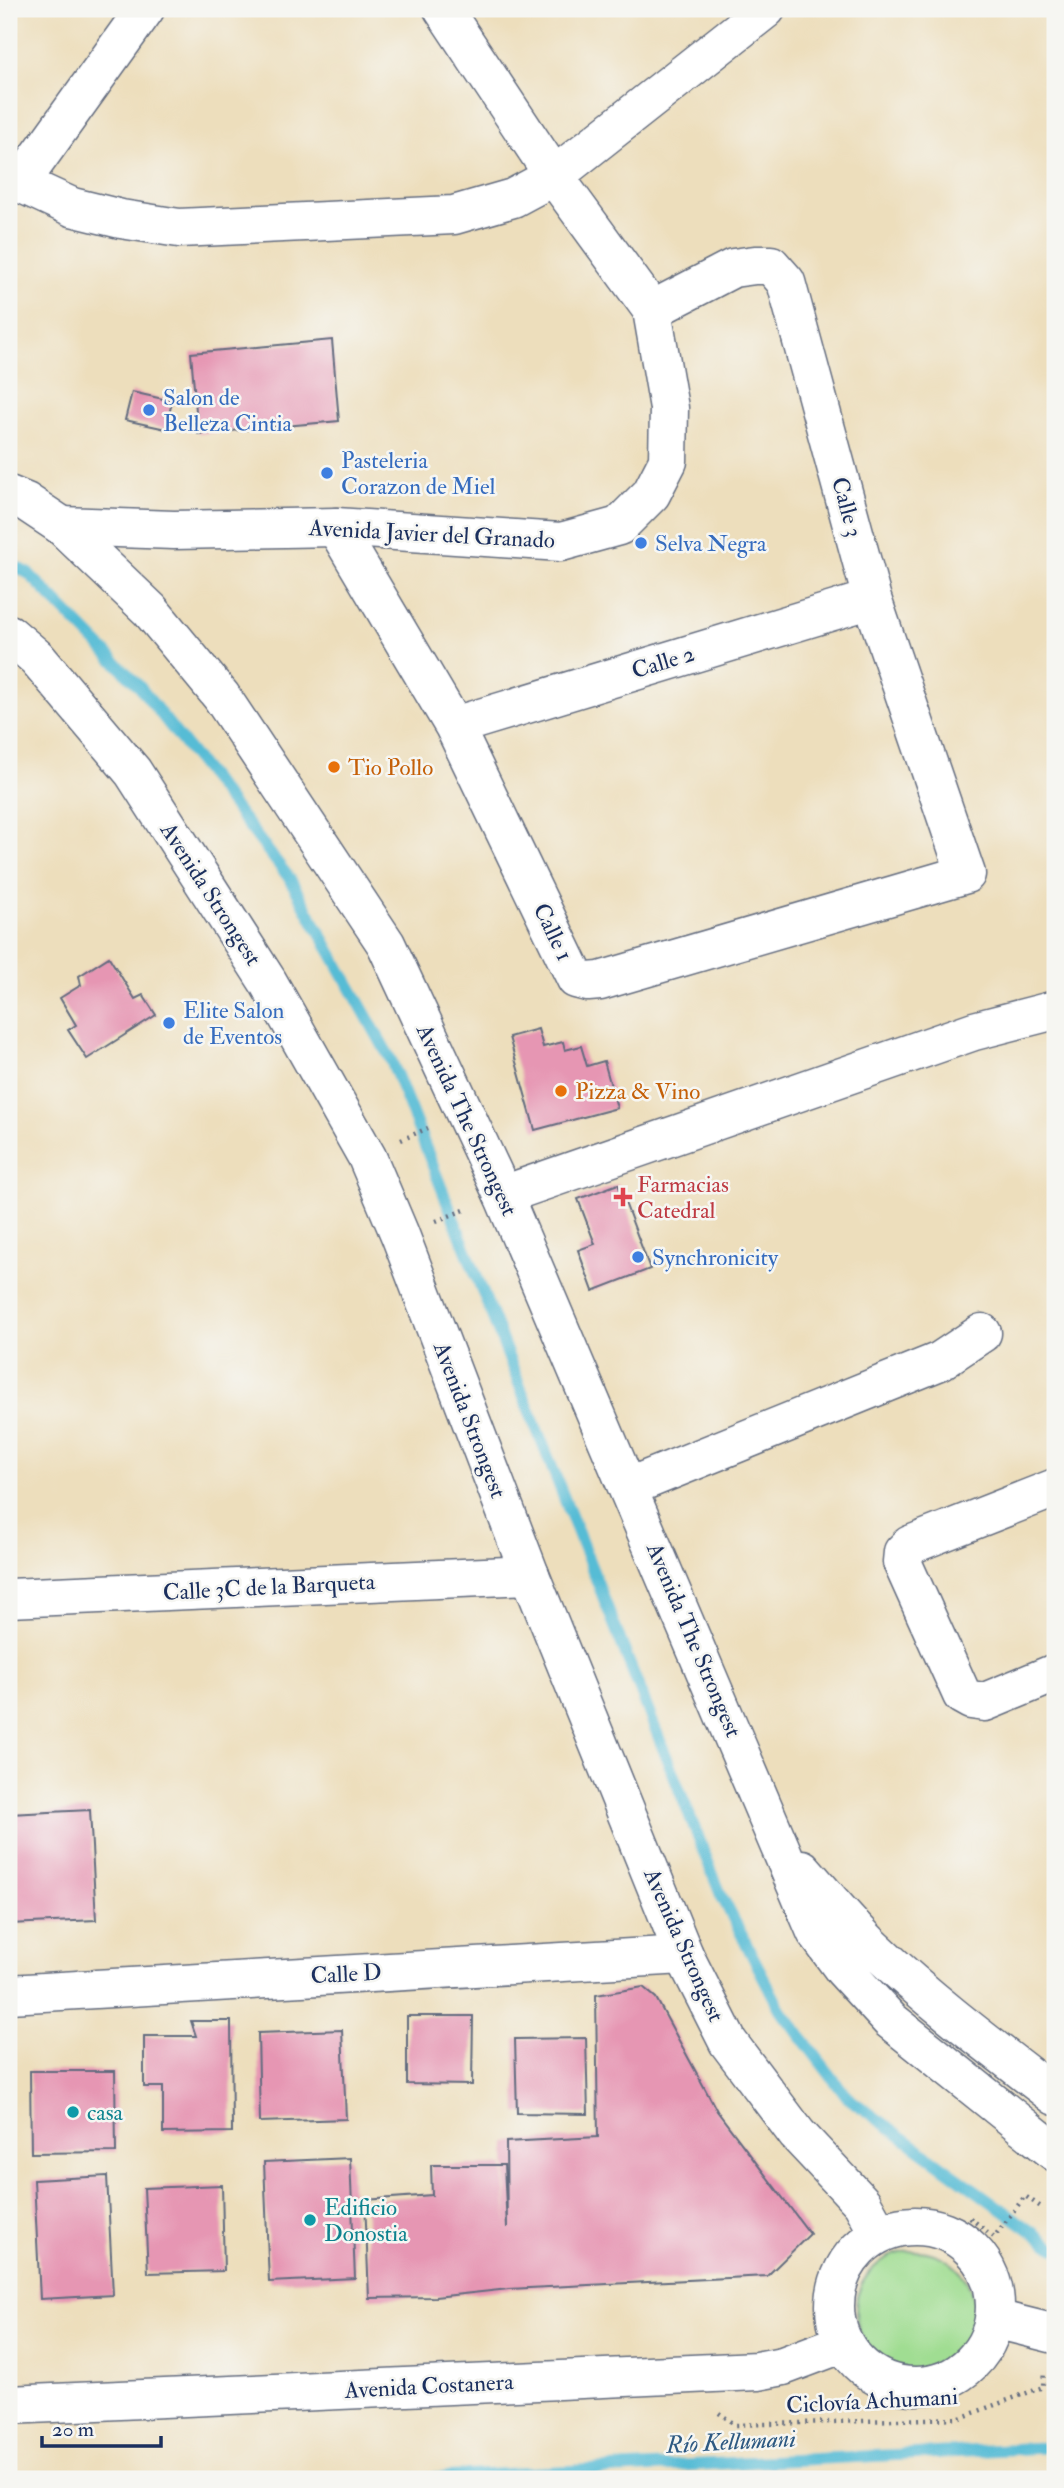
<svg xmlns="http://www.w3.org/2000/svg" width="1064" height="2488" font-family="'IM FELL Double Pica',serif">
<style>
.green{fill:#a0dd92;stroke:#5e8678;stroke-width:2}
.lines{fill:none;stroke-linecap:round;stroke-linejoin:round}
.stream{stroke:#57bcd5;stroke-width:12}
.building{fill:#e696b3}
.minor-casing{stroke:#646c7f;stroke-width:41}
.tertiary-casing{stroke:#646c7f;stroke-width:41}
.secondary-casing{stroke:#646c7f;stroke-width:41}
.path{stroke:#646c7f;stroke-width:4.5;stroke-dasharray:2 5;stroke-linecap:butt}
.minor{stroke:#fff;stroke-width:38}
.tertiary{stroke:#fff;stroke-width:38}
.secondary{stroke:#fff;stroke-width:38}
.shop-dot{fill:#3f7fe0;stroke:#f6f6f2;stroke-width:2.5}
.food-dot{fill:#e8710a;stroke:#f6f6f2;stroke-width:2.5}
.health-dot{fill:#e0444e;stroke:#f6f6f2;stroke-width:2.5}
.culture-dot{fill:#0f9aa8;stroke:#f6f6f2;stroke-width:2.5}
.labels{text-anchor:middle;dominant-baseline:central;stroke-width:5;stroke-linejoin:round;paint-order:stroke}
.shop-label{font-size:23px;fill:#366cbe;stroke:#f6f6f2;text-anchor:start}
.street-label{font-size:23px;fill:#1b2f5e;stroke:#f6f6f2}
.food-label{font-size:23px;fill:#c56008;stroke:#f6f6f2;text-anchor:start}
.health-label{font-size:23px;fill:#be3a42;stroke:#f6f6f2;text-anchor:start}
.culture-label{font-size:23px;fill:#0d838f;stroke:#f6f6f2;text-anchor:start}
.water-label{font-size:24px;font-style:italic;fill:#2d5982;stroke:#f6f6f2}
</style>
<rect width="100%" height="100%" fill="#f6f6f2"/>
<filter id="ink" filterUnits="userSpaceOnUse"><feTurbulence type="fractalNoise" baseFrequency=".0143" numOctaves="2"/><feDisplacementMap in="SourceGraphic" scale="14" xChannelSelector="R" yChannelSelector="G"/><feConvolveMatrix kernelMatrix="1 2 1 2 8 2 1 2 1" color-interpolation-filters="sRGB"/></filter>
<filter id="wash" filterUnits="userSpaceOnUse"><feTurbulence type="fractalNoise" baseFrequency=".00686" numOctaves="4" result="noise"/><feDisplacementMap in="SourceGraphic" scale="28" xChannelSelector="R" yChannelSelector="G"/><feGaussianBlur stdDeviation="1.57" result="paint"/><feColorMatrix in="noise" values="0 0 0 0 0 0 0 0 0 0 0 0 0 0 0 0 0 1.4 0 .05"/><feComposite in="paint" operator="in"/></filter>
<g filter="url(#wash)">
<rect width="100%" height="100%" fill="#eddebc"/>
<!-- green -->
<path class="green" d="M856 2310a59 59 0 1 1 118 0a59 59 0 1 1-118 0Z"/>
<g class="lines">
<!-- stream -->
<path class="stream" d="M9,564l19,9 111,113 151,193 101,181 330,835 59,114 67,88 208,151
M409,2479l646,-32"/>
</g>
<g id="blocks">
<!-- building -->
<path class="building" d="M332,340l7,81 -141,13 -7,-81z
M132,392l40,9 -6,28 -41,-9z
M109,957l26,42 8,-4 13,20 -69,44 -19,-29 8,-5 -16,-27 21,-13 -2,-9z
M538,1029l5,18 20,-5 2,8 16,-4 6,20 17,-5 13,47 -82,22 -26,-93z
M618,1184l32,85 -57,22 -15,-41 17,-6 -17,-45z
M90,1810l6,110 -87,4v-110z
M643,1987l13,11 61,113 93,123 -43,42 -258,13 -74,8 -66,1 -4,-98 67,-5 -1,-30h73l3,63 -1,-86 92,-5 -2,-142z
M407,2016h66l-1,69 -65,-1z
M191,2021h40l1,111 -69,1v-46h-19v-51h52z
M342,2030l4,89 -86,3 -2,-89z
M586,2038l2,76 -71,-1 -2,-74z
M30,2071h85l1,81 -85,1z
M350,2158l5,120 -86,4 -5,-120z
M107,2176l6,119 -73,4 -6,-119z
M222,2185l2,86 -76,2 -4,-85z"/>
</g>
</g>
<g filter="url(#ink)">
<use href="#blocks" fill-opacity="0" stroke="#646c7f" stroke-width="2"/>
<g class="lines">
<!-- minor casing -->
<g class="minor-casing">
<path id="minor" d="M20,183l125,-174
M9,185l11,-2 52,24 49,12 58,9 275,-13 59,-17 41,-22 212,-167
M336,527l118,199 122,253 12,3 12,-1 366,-107 -94,-275 -86,-317 -15,-17h-16l-22,3 -81,42
M454,726l418,-127
M503,1195l471,-164 81,-21
M629,1487l311,-126 42,-28
M1055,1488l-145,57 -7,7 -1,10 60,133 9,5 14,2 70,-29
M9,1598l521,-23
M9,1994l675,-39"/>
</g>
<!-- tertiary casing -->
<g class="tertiary-casing">
<path id="tertiary" d="M62,526l112,4 162,-3 225,15 58,-16 32,-32 17,-33 1,-53 -17,-98 -98,-134 -111,-167
M9,634l28,24 96,114 135,210 99,175 33,78 130,340 154,380 44,87 69,92 65,69 17,31
M835 2306a80 80 0 1 1 160 0a80 80 0 1 1-160 0Z
M995,2319l60,15
M9,2405l748,-34 26,-5 61,-23"/>
</g>
<!-- secondary casing -->
<g class="secondary-casing">
<path id="secondary" d="M9,495l17,7 36,24 88,84 71,86 165,248 117,251 313,737 28,38 46,50 165,132
M802,1869c24,27 47,55 73,80 56,53 119,100 180,147"/>
</g>
<!-- path -->
<path class="path" d="M401,1140l27,-12
M436,1221l31,-12
M970,2218l24,19 31,-41 16,11
M719,2413l17,12 224,-7 83,-31 1,-16"/>
<!-- minor -->
<use href="#minor" class="minor"/>
<!-- tertiary -->
<use href="#tertiary" class="tertiary"/>
<!-- secondary -->
<use href="#secondary" class="secondary"/>
</g>
</g>
<!-- markers -->
<g class="shop-dot">
<circle cx="149" cy="410" r="7"/>
<circle cx="327" cy="473" r="7"/>
<circle cx="641" cy="543" r="7"/>
<circle cx="169" cy="1023" r="7"/>
<circle cx="638" cy="1257" r="7"/>
</g>
<g class="food-dot">
<circle cx="334" cy="767" r="7"/>
<circle cx="561" cy="1091" r="7"/>
</g>
<path class="health-dot" d="M619.5 1186.5h7v7h7v7h-7v7h-7v-7h-7v-7h7z"/>
<g class="culture-dot">
<circle cx="73" cy="2112" r="7"/>
<circle cx="310" cy="2220" r="7"/>
</g>
<g class="labels">
<!-- shop labels -->
<g class="shop-label">
<text x="163" y="397">Salon de<tspan x="163" dy="26">Belleza Cintia</tspan></text>
<text x="341" y="460">Pasteleria<tspan x="341" dy="26">Corazon de Miel</tspan></text>
<text x="655" y="543">Selva Negra</text>
<text x="183" y="1010">Elite Salon<tspan x="183" dy="26">de Eventos</tspan></text>
<text x="652" y="1257">Synchronicity</text>
</g>
<!-- street labels -->
<g class="street-label">
<text transform="translate(847 507) rotate(75)">Calle 3</text>
<text transform="translate(432 534) rotate(3)">Avenida Javier del Granado</text>
<text transform="translate(663 662) rotate(-17)">Calle 2</text>
<text transform="translate(211 894) rotate(57)">Avenida Strongest</text>
<text transform="translate(553 932) rotate(64)">Calle 1</text>
<text transform="translate(467 1120) rotate(65)">Avenida The Strongest</text>
<text transform="translate(470 1420) rotate(69)">Avenida Strongest</text>
<text transform="translate(269 1587) rotate(-3)">Calle 3C de la Barqueta</text>
<text transform="translate(694 1640) rotate(67)">Avenida The Strongest</text>
<text transform="translate(684 1945) rotate(66)">Avenida Strongest</text>
<text transform="translate(346 1974) rotate(-3)">Calle D</text>
<text transform="translate(429 2386) rotate(-3)">Avenida Costanera</text>
<text transform="translate(872 2401) rotate(-3)">Ciclovía Achumani</text>
</g>
<!-- food labels -->
<g class="food-label">
<text x="348" y="767">Tio Pollo</text>
<text x="575" y="1091">Pizza &amp; Vino</text>
</g>
<!-- health labels -->
<g class="health-label">
<text x="637" y="1184">Farmacias<tspan x="637" dy="26">Catedral</tspan></text>
</g>
<!-- culture labels -->
<g class="culture-label">
<text x="87" y="2112">casa</text>
<text x="324" y="2207">Edificio<tspan x="324" dy="26">Donostia</tspan></text>
</g>
<!-- water labels -->
<g class="water-label">
<text transform="translate(731 2442) rotate(-3)">Río Kellumani</text>
</g>
</g>
<!-- margin -->
<rect width="1064" height="2488" fill="none" stroke="#f6f6f2" stroke-width="35"/>
<!-- scale -->
<path d="M42 2436v10h119v-10" fill="none" stroke="#1b2f5e" stroke-width="3.5"/>
<text x="52" y="2436" font-size="21" fill="#1b2f5e" stroke="#f6f6f2" stroke-width="5" paint-order="stroke">20 m</text>
</svg>
